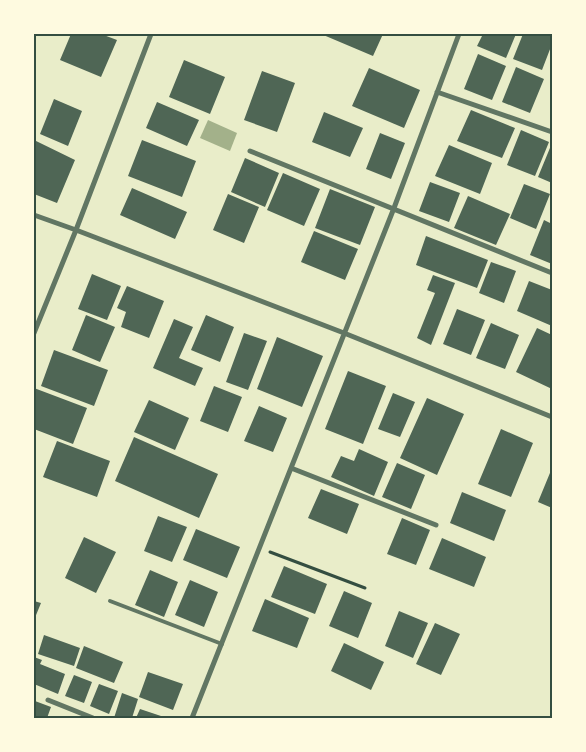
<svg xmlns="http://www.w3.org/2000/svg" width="586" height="752" font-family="'Alegreya Sans',sans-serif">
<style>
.water{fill:#a3b18a}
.building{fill:#4f6655}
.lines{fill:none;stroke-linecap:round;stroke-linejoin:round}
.path{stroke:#344e41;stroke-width:3}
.service{stroke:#617663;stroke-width:4}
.minor{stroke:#617663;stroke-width:5}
.neatline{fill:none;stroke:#344e41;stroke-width:2}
</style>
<rect width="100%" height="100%" fill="#e9edc9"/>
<!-- water -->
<path class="water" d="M208,120l29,13 -7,18 -30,-13z"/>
<!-- building -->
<path class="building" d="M71,34h30l16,6 -16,37 -41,-17z
M321,34h62l-10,22z
M483,34h33l-10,24 -29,-12z
M523,34l29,1v9l-10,26 -29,-11z
M478,54l28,12 -14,34 -28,-11z
M184,60l41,17 -15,37 -41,-17z
M516,67l28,12 -14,34 -28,-11z
M369,68l51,22 -16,38 -52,-22z
M262,71l33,12 -18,49 -33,-12z
M54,99l28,12 -14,35 -28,-12z
M157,102l42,18 -12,26 -41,-18z
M471,110l44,18 -13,30 -45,-17z
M324,112l39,16 -13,29 -38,-15z
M521,130l28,12 -14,34 -28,-11z
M380,133l25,10 -14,36 -25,-10z
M34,140l41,20 -18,43 -23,-9z
M142,140l54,21 -14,36 -54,-21z
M552,143v40l-14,-6z
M449,145l43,18 -12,31 -45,-18z
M245,158l34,15 -14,34 -34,-15z
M283,173l37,16 -16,37 -37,-16z
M430,182l30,11 -11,29 -30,-11z
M524,184l26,10 -14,35 -26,-11z
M132,188l55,24 -12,27 -55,-24z
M330,189l45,18 -15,38 -45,-17z
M228,194l31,13 -15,36 -31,-13z
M468,196l42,18 -14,31 -42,-17z
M544,220l8,4v40l-22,-9z
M314,231l44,18 -13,31 -44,-18z
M426,236l62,24 -11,28 -61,-23z
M491,262l25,9 -12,32 -25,-10z
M92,274l29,12 -14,34 -29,-11z
M433,275l22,8 -24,62 -14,-7 18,-45 -8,-3z
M529,281l23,9v36l-35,-15z
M127,286l37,15 -15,37 -28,-11 5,-15 -9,-4z
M457,309l28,11 -14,35 -28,-11z
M86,315l29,12 -15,35 -28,-12z
M206,315l28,12 -14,35 -29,-12z
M174,319l19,8 -14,31 24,10 -8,18 -42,-18z
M491,323l28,12 -14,34 -29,-11z
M537,328l15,7v54l-36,-17z
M244,333l23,8 -19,49 -22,-8z
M277,337l46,19 -21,51 -45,-18z
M54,350l54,20 -14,36 -53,-20z
M348,371l38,15 -23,58 -38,-15z
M214,386l28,11 -14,35 -28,-11z
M34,388l53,20 -14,36 -39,-15z
M393,393l22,9 -15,35 -22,-8z
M427,398l37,16 -27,61 -37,-17z
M149,400l40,18 -14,32 -41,-18z
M259,406l28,12 -14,34 -29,-11z
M501,429l32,14 -22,54 -33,-13z
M134,437l84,37 -19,44 -84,-37z
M57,441l53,20 -13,36 -54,-20z
M359,449l29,13 -14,34 -43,-19 10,-21 13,5z
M397,463l28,12 -14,34 -29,-12z
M552,468v40l-14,-6z
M321,489l38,15 -12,30 -39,-16z
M462,492l44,18 -12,31 -44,-18z
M158,516l29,11 -15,35 -28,-11z
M402,518l28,12 -14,35 -29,-11z
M196,529l44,18 -13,31 -44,-18z
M84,537l32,15 -20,41 -31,-15z
M442,538l44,19 -12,30 -45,-18z
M284,566l43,18 -12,30 -44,-17z
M150,570l28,12 -14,35 -29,-12z
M190,580l28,12 -14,35 -29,-12z
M344,591l28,12 -14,35 -29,-12z
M265,599l44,19 -12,30 -45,-17z
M34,601l7,2 -7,17z
M399,611l29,12 -15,35 -28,-12z
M435,623l25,11 -19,41 -25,-11z
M44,635l36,13 -6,18 -36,-12z
M344,643l40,19 -13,28 -40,-19z
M84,646l39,16 -9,21 -38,-15z
M34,657l8,3 -2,4 25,10 -7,20 -24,-10z
M148,672l35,12 -10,26 -34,-13z
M74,675l18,7 -8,21 -19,-7z
M99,684l19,7 -9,23 -19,-8z
M122,693l16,6 -6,19h-18z
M35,701l16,6 -4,11h-13z
M140,709l27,9h-31z"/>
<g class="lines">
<!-- path -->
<path class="path" d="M270,552l95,36"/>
<!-- service -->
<path class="service" d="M110,601l112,43"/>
<!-- minor -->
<path class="minor" d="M437,92l115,40
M250,151l302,122
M34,215l42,15 268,103 208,84
M34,333l42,-103 75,-196
M291,468l145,57
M48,700l45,18
M192,718l202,-510 65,-174"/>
</g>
<!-- border -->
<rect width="586" height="752" fill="none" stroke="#fefae0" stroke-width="70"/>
<rect x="35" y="35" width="516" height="682" class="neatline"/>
</svg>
